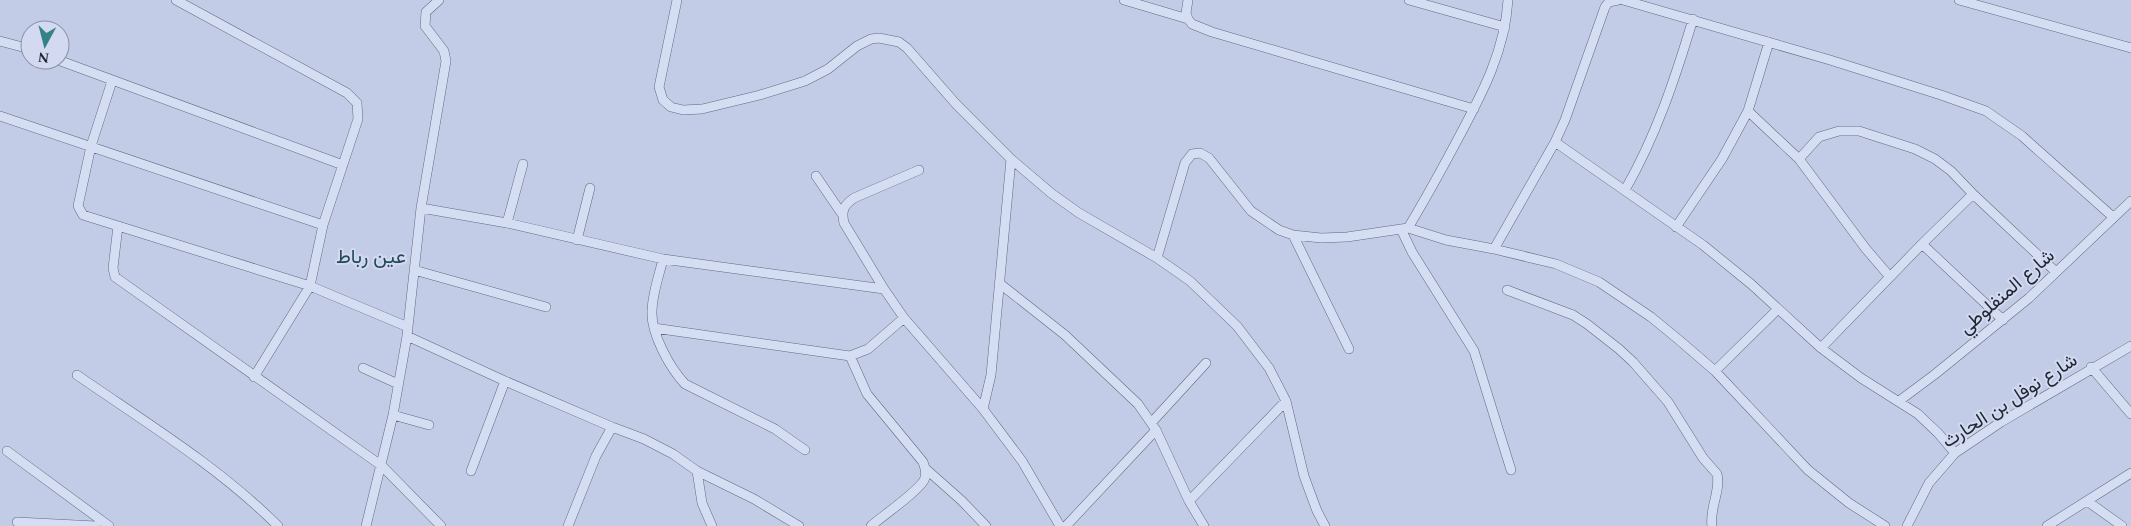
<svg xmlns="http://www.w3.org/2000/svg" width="2131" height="526" font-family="Spectral,Vazirmatn,serif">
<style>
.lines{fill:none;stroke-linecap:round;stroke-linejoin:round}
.minor-casing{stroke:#5c6b7f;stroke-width:10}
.minor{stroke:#d5ddf3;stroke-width:9}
.labels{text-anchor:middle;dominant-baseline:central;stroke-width:4;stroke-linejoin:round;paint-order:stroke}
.street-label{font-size:19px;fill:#1e2731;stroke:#d2d9f0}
.neighbourhood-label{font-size:20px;fill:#244a58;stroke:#d2d9f0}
</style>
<rect width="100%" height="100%" fill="#c3cce7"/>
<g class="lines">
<!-- minor casing -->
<g class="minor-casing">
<path id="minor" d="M176,0l171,93 10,10 1,16 -35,106 -13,61 98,41
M677,0l-18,87 4,13 8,7 12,3 19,-1 58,-14 45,-14 23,-12 29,-23 14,-7 8,-1 20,4 8,6 49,56 55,55 40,34 28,20 78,45 33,23 47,45 32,42 17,33 18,75 13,35 8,15
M1124,0l64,19 4,5 20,8 262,77
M1409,0l96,27
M1623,0l207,60 111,35 45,16 36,25 91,81
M1959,0l172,48
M1188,19l-2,-6 2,-13
M0,41l30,8
M58,60l285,105
M112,81l-21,65 -13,60 5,9 227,71 -56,91
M1748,111l51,48 67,90 24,28
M0,116l323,109
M1555,142l148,103 48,39 70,64 40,30 57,36 20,19 17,20
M1799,159l20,-22 20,-6h20l56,18 20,10 16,12 22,23 83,78
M919,170l-65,28c-10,7 -13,12 -10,25l40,66 20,29 79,91 39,52 38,65
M816,176l26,38
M1625,190c31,-54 50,-111 68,-171
M421,208l86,15 156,36 221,30
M507,223l16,-59
M118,226l-5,42 2,9 267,189 59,60
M1676,227l46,-68 26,-48 21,-69
M1408,228c18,-30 35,-61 52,-93 23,-43 45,-85 48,-135
M1401,229l11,23 62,99 37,119
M1293,235l56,114
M577,240l13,-52
M1922,244l81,76
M1494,249l61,-107 10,-22 40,-113 4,-5 9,-2
M1157,258l28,-95 7,-9 8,-1 9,5 42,53 28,19 14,5 28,3 26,-1 61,-9 38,12 48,9 62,15 43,18 52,35 28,23 36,31 93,99 41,33 36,23
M663,259c-4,17 -11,35 -11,53 -1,22 18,56 33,72l90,45 30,21
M414,270l132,37
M999,283l66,52 73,69 18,26 33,71 15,25
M1507,290l66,25 14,9 32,25 14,13 35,40 35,56 14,16c4,17 -8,35 -5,52
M654,328l196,28 18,-7 36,-31
M407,336l98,45 107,46
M1821,348l101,-104 51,-50
M850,356l17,38 56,68c2,6 4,10 2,16 -3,11 -44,39 -54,48
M2091,367l40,47
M363,368l35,16
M1715,371l63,-62
M77,375c68,47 142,92 201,151
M1899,401l35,-26 95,-77 102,-97
M983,409l8,-34 20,-216
M393,415l36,10
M1152,422l54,-59
M7,451l102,75
M926,469l36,32 24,25
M471,471l34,-90
M697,471l5,32 10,23
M1189,501l97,-100
M2087,501l35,25
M17,522l79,4
M366,526l27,-111 14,-79 14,-128 25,-147 -2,-10 -19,-25 1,-14 13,-12
M568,526l28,-70 16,-29 32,12 29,15 24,17 57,28 45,27
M1066,526l90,-96
M1907,526l22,-43 26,-30 46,-31 130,-76
M2047,526l84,-53"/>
</g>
<!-- minor -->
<use href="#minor" class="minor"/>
</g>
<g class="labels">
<!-- street labels -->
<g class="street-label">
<text transform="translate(2007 292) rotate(-41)">شارع المنفلوطي</text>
<text transform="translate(2010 401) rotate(-33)">شارع نوفل بن الحارث</text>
</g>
<!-- neighbourhood labels -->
<g class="neighbourhood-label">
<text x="371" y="257">عين رباط</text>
</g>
</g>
<!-- north arrow -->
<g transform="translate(45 45) rotate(187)"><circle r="24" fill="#d2d9f0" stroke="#8a92a4"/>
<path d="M0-4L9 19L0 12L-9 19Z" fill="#348286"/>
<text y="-8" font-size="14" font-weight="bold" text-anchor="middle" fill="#1e2731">N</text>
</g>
</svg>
